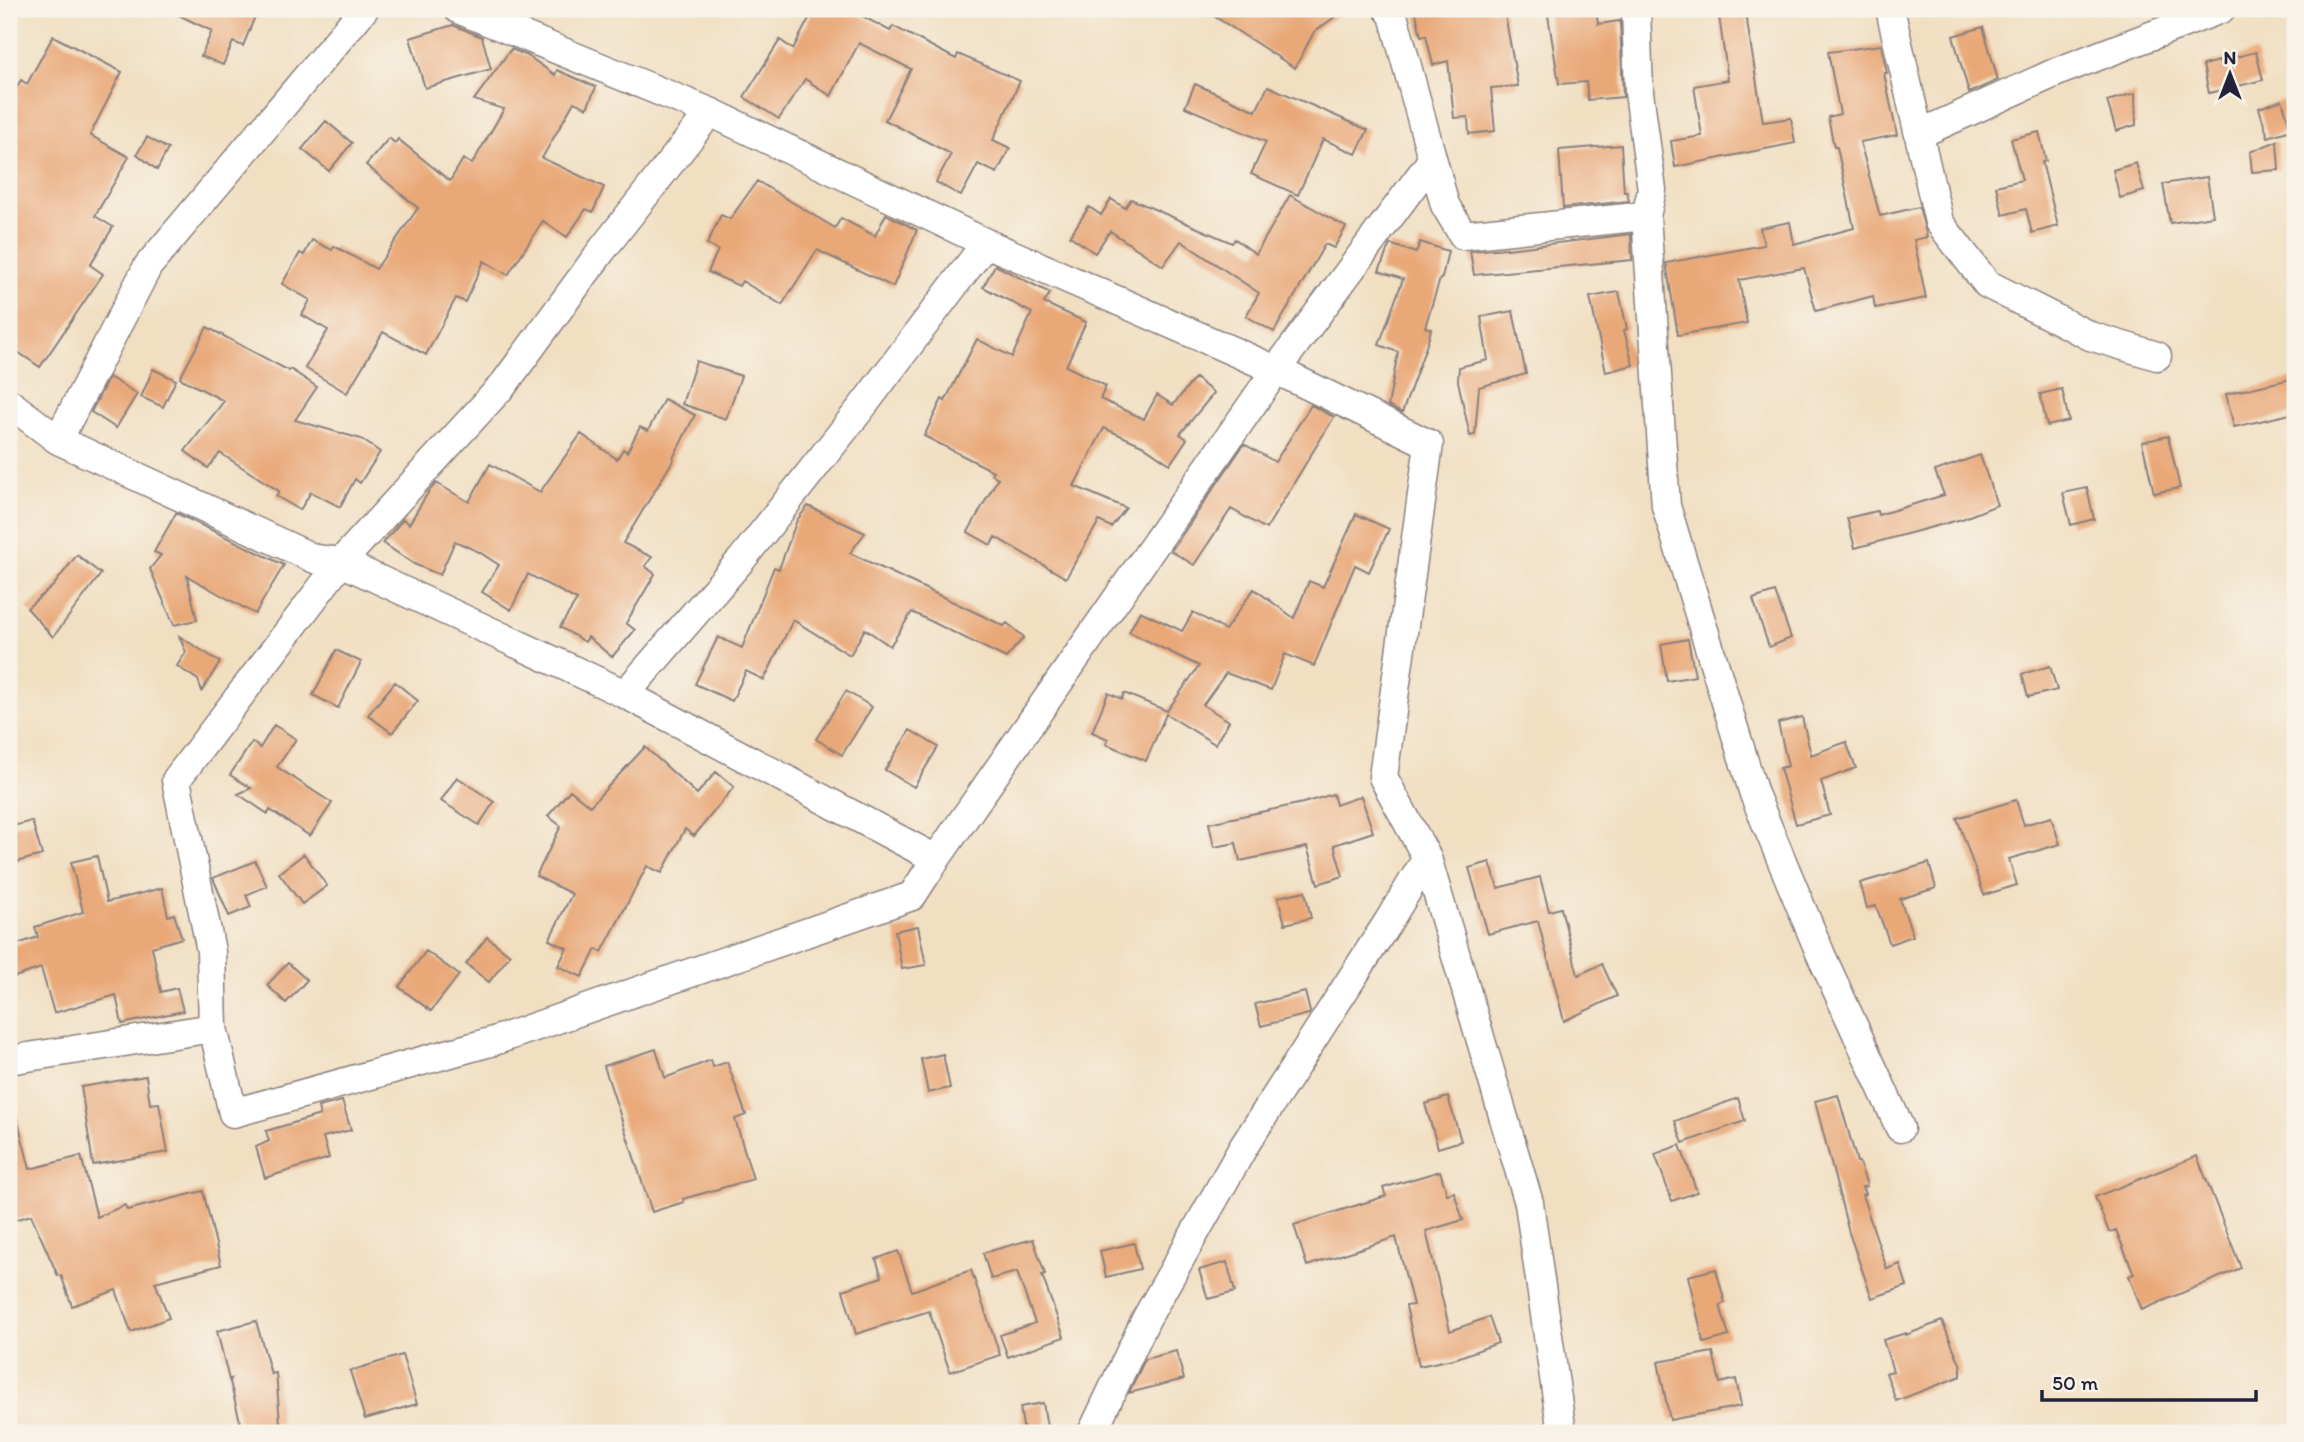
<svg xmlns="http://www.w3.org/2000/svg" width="2304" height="1442" font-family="Itim,sans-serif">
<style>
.building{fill:#e9a878}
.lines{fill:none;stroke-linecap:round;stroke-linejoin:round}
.minor-casing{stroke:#8a807e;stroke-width:31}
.minor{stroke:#fff;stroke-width:28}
</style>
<rect width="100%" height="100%" fill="#f7f3e8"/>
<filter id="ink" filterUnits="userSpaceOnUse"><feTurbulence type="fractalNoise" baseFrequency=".0143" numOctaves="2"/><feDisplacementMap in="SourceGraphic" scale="14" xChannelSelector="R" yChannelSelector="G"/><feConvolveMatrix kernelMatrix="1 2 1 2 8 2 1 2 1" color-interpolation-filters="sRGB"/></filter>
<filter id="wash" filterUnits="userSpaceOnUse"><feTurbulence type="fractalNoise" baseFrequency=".00686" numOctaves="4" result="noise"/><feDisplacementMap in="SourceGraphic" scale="28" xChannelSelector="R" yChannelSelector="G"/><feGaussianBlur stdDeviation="1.57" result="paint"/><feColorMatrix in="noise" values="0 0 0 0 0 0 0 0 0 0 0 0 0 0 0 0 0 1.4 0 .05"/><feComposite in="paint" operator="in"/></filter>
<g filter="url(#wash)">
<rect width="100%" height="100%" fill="#f1dfc2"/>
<g id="blocks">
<!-- building -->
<path class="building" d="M166,9h92l-15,37 -10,-4 -10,23 -22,-9 11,-25z
M814,9h35l41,22 3,-5 63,33 2,-5 62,27 -27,59 17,8 -13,25 -19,-9 -17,32 -25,-14 15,-28 -66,-34 26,-51 -52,-26 -28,53 -26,-17 -26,40 -35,-22 36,-57 13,9z
M1203,9h143l-32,23 -19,36z
M1415,9h89l14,77 -27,2 4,43 -26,3 -1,-17 -14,1 -6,-57 -15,4 -7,-30 -5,1z
M1547,9h49l2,15 22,-3 3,76 -35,3 -2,-18 -27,2z
M1718,9h27l18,113 28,-4 4,25 -120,24 -4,-26 31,-5 -8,-50 34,-6z
M453,25l29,12 9,32 -66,19 -15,-50z
M1983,27l15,53 -29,13 -16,-57z
M53,36l69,36 -32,63 39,22 -34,59 18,11 -23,38 13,9 -63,93 -31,-21v-246l12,-20 6,4z
M1881,45l6,28h-3l13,62 -37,7 20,74 39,-9 8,30 -13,3 12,58 -51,10 -2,-12 -57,15 -12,-43 -65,12 8,43 -69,12 -12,-72 98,-18 -4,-17 30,-6 4,22 60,-16 -17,-81h-3l-6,-30 12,-3 -12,-62z
M511,49l17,7 27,19 2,-5 39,17 -9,21 -13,-6 -32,56 62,29 -11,25 -7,-3 -19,28 -24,-16 -35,54 -24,-14 -19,41 -9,-4 -30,57 -43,-23 -36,61 -42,-25 23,-38 -26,-15 8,-15 -28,-16 18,-31 4,2 8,-15 20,10 2,-4 42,23 42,-61 -52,-43 23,-27 6,5 3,-4 52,42 13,-22 9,5 32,-55 -30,-9z
M2256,52l7,28 -54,13 -6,-28z
M1195,84l61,27 12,-25 100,44 -12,24 -33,-15 -25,56 -47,-21 15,-32 -81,-35z
M2135,93l1,32 -20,6 -9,-30z
M2282,100l9,30 -23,7 -9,-29z
M326,121l26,22 -23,28 -27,-22z
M2039,132l7,29 -4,1 16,64 -26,7 -6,-24 -23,6 -7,-29 26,-6 -11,-41z
M147,137l21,12 -11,21 -20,-16z
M2277,141l2,29 -27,2 -2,-20z
M1621,145l3,47h3l2,9 -66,7 -4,-58z
M2136,163l8,28 -24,7 -7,-28z
M2207,177l6,39 -43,7 -7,-39z
M757,181l78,47 6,-10 34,18 11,-22 31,16 -24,57 -76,-37 -35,55 -40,-24 -3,5 -31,-14 10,-22 -11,-6 14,-29 9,4z
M1290,195l56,32 -12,21 -9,-4 -51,88 -28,-16 13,-23 -78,-52 -18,25 -53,-35 -15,22 -25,-17 19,-29 12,8 10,-16 14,9 6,-9 101,44 3,-4 21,15z
M1631,234l1,26 -158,15 -4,-24 37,-3v1z
M1420,242l28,9 -6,27 -2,1 -15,48 6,2 -3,12 -26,72 -14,-7 10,-54 -19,-7 24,-66 -24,-8 11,-27 26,9z
M995,265l55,28 -6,10 42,19 -20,44 40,20 -6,13 44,20 13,-24 16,10 22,-27 19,15 -34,41 7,5 -17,25 -28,-19 -38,-17 -30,58 52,22 -15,19 -12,-6 -33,57 -71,-41 -4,8 -23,-13 30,-54 -7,-4 2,-3 -69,-35 18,-37 3,2 32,-62 35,18 20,-44 -49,-26z
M1619,292l8,37 -3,1 9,35 -27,7 -16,-75z
M1513,311l13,63 -47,13 -4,48 -5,1 -12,-55 1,-14 29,-7 -7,-43z
M207,327l82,44 1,-2 27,18 -22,33 66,19 19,13 -20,31 -5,-4 -15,28 -29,-15 -11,18 -24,-14 3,-5 -59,-38 -12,15 -23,-17 39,-50 -44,-23z
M696,361l45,15 -15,43 -44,-15z
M153,369l23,11 -13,27 -22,-10z
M109,377l28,17 -21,34 -25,-16z
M2295,378v35l-61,14 -8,-33z
M2062,389l7,32 -22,5 -7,-32z
M664,399l31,16 -22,43 1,1 -51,84 29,14 -7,9 10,8 -29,49 9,7 -23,27 -24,-20 -3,5 -25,-15 17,-27 -49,-26 -17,36 -29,-18 17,-27 -20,-13 -24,-11 -15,34 -26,-11 -31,-21 20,-24 6,5 20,-33 7,-8 33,19 21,-38 50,28 41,-58 36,25 6,-10 4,3 13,-25 8,4z
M1311,405l23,12 -68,112 -35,-20 -37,56 -23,-14 73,-107 31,18z
M2168,436l12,52 -26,5 -12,-51z
M1980,455l17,50 -35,14 -107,29 -8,-30 30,-7 1,4 66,-20 -9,-24z
M2087,488l7,31 -23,6 -8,-32z
M808,506l57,27 -15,20 154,73 3,-3 17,14 -18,21 -94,-46 -22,34 -25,-17 -15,26 -57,-35 -29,60 -18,-9 -14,30 -37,-17 23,-47 24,11 32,-81 5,2 18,-49z
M176,513l108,52 -29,49 -68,-38 10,44 -23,5 -24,-56 11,-14 -7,-3z
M1356,514l33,15 -20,43 -14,-7 -41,101 -29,-12 -14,36 -45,-17 -23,32 26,16 -14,23 -49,-30 -20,47 -40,-17 2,-5 -16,-7 16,-39 14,6 2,-6 43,18 32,-45 -70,-34 11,-21 42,20 11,-19 32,18 29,-41 40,29 15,-37 14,6z
M77,555l24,19 -48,63 -26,-29 26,-22z
M1775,592l16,46 -22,9 -16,-48z
M179,636l41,26 -18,29 -4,-11 -21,-14 9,-14z
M1688,639l7,37 -28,5 -6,-37z
M336,650l25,12 -23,46 -25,-13z
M2050,666l7,24 -29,7 -6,-23z
M395,682l23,19 -26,32 -24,-18z
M846,691l26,16 -30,48 -26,-16z
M1802,717l9,38 35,-13 10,26 -35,13 9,34 -34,9 -16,-56 8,-2 -10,-43z
M274,725l22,14 -19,28 55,36 -22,33 -40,-26 -2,4 -30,-20 13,-6 -21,-13 22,-33 8,6z
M910,730l28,17 -24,40 -29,-17z
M645,747l52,47 19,-22 18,15 -40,49 -9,-7 -23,44 -15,-7 -45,86 -6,-3 -14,28 -24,-11 9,-18 -18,-8 23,-46 -36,-18 25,-50 -13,-10 22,-26 20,16z
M457,777l37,25 -15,23 -38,-24z
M1333,794l3,11 25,-9 12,36 -39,13 9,31 -25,8 -11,-37 -67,14 -4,-18 -22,4 -5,-24 94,-20z
M2016,800l8,25 27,-8 9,27 -51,15 8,26 -33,10 -27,-77z
M32,821l10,34 -33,9v-37z
M304,854l23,32 -25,18 -23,-31z
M97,856l10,46 55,-14 6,28 6,-2 8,24 -30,9 9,45 16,-4 6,23 -61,13 -6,-29 -62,18 -13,-45 -32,11v-32l29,-10 -3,-10 48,-15 -12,-50z
M255,861l12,25 -21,9 5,12 -22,9 -16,-38z
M1490,862l8,26 42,-11 9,34 12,-3 17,67 24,-11 15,32 -53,25 -26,-100 -50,13 -19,-66z
M1929,863l7,25 -36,11 13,37 -23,8 -14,-38 -9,2 -7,-25z
M1305,891l6,27 -26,6 -7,-27z
M918,926l8,39 -24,4 -7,-38z
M487,937l23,18 -21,27 -23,-18z
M426,951l33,24 -28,36 -32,-24z
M288,963l19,17 -21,23 -19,-18z
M1305,992l5,20 -1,2 -48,12 -6,-22z
M656,1049l9,29 46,-18 2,7 14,-5 19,53 -11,4 18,60 -70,20 1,3 -32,10 -48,-146z
M943,1054l7,34 -22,5 -7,-34z
M146,1076l4,28 9,-1 9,49 -75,13 -12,-78z
M1838,1095l19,67h2l8,24 -5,1 3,7 -3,1 25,74 13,-5 7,22 -35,12 -23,-65 -34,-132z
M1448,1097l13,44 -23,7 -13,-44z
M1738,1098l7,23 -62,22 -8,-22z
M342,1101l9,29 -28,7 6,21 -64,20 -9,-31 13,-6 -3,-10 54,-16 -2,-8z
M17,1118l13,51 51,-13 16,61 28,-12 2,5 76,-19 18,74 -66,17 14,36 -38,14 -15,-42 -44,16 -11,-31 -3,1 -27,-61 -22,7v-103z
M1680,1145l17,47 -25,9 -17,-47z
M2197,1156l44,112 -99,42 -13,-34 5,-2 -18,-44 -7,2 -14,-35z
M1440,1171l7,23 7,-2 9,28 -37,11 24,100 39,-14 9,26 -41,15 -38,8 -13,-60 7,-1 -17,-68 -89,29 -13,-41 92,-29 -3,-8z
M1033,1239l12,35 -3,1 22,62 -56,20 -8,-22 35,-12 -18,-51 -26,7 -8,-26z
M1134,1243l6,26 -34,8 -6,-26z
M898,1251l14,40 59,-21 29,85 -50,17 -21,-61 -73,23 -13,-44 39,-13 -6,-18z
M1227,1262l8,30 -27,7 -9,-29z
M1716,1269l9,34 -5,2 9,31 -25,7 -16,-67z
M256,1321l15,53 5,-1 4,50 -38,6 -12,-47 1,-3 -2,1 -12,-49z
M1942,1321l19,45v10l-65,25 -10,-28 7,-2 -10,-31 23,-7v2z
M1176,1351l8,28 -55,14 16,-34z
M1713,1352l7,31 16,-4 5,27 -71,14 -12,-58z
M402,1355l15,49 -52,15 -15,-48z
M1043,1403l5,30h-24l-4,-26z"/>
</g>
</g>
<g filter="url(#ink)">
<use href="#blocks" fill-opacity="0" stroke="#8a807e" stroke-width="2"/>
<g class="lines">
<!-- minor casing -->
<g class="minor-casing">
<path id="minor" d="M364,9l-216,257 -90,174 257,119 26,3 284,132 311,165 340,-489 156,-210
M458,9l252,103 276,131 290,127 153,74 -46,333 44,81 102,345 33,230
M1388,9l5,6 52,190 18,30 183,-19
M1636,9l3,83 13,98 -6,26 20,290 88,288 67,161 79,173
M1890,9l49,213 48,62 103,52 67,20
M1919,134l140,-63 162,-62
M9,403l49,37
M625,694l117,-135 120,-152 124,-164
M213,1028l20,85 261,-72 418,-145 24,-37
M9,1060l204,-32 -2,-77 -35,-171 165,-218 163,-178 98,-134 108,-138
M1092,1433l54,-114 98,-173 144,-224 39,-64"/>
</g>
<!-- minor -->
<use href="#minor" class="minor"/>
</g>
</g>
<!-- margin -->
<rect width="2304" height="1442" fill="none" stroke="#f7f3e8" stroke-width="35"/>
<!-- north arrow -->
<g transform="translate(2230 74)" stroke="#f7f3e8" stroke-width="5" paint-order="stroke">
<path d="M0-5L12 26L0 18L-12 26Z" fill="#22223b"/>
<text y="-10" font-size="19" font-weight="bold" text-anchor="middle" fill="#22223b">N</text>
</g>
<!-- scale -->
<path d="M2042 1390v10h214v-10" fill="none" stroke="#22223b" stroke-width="3.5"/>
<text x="2052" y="1390" font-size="21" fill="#22223b" stroke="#f7f3e8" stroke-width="5" paint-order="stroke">50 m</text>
</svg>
